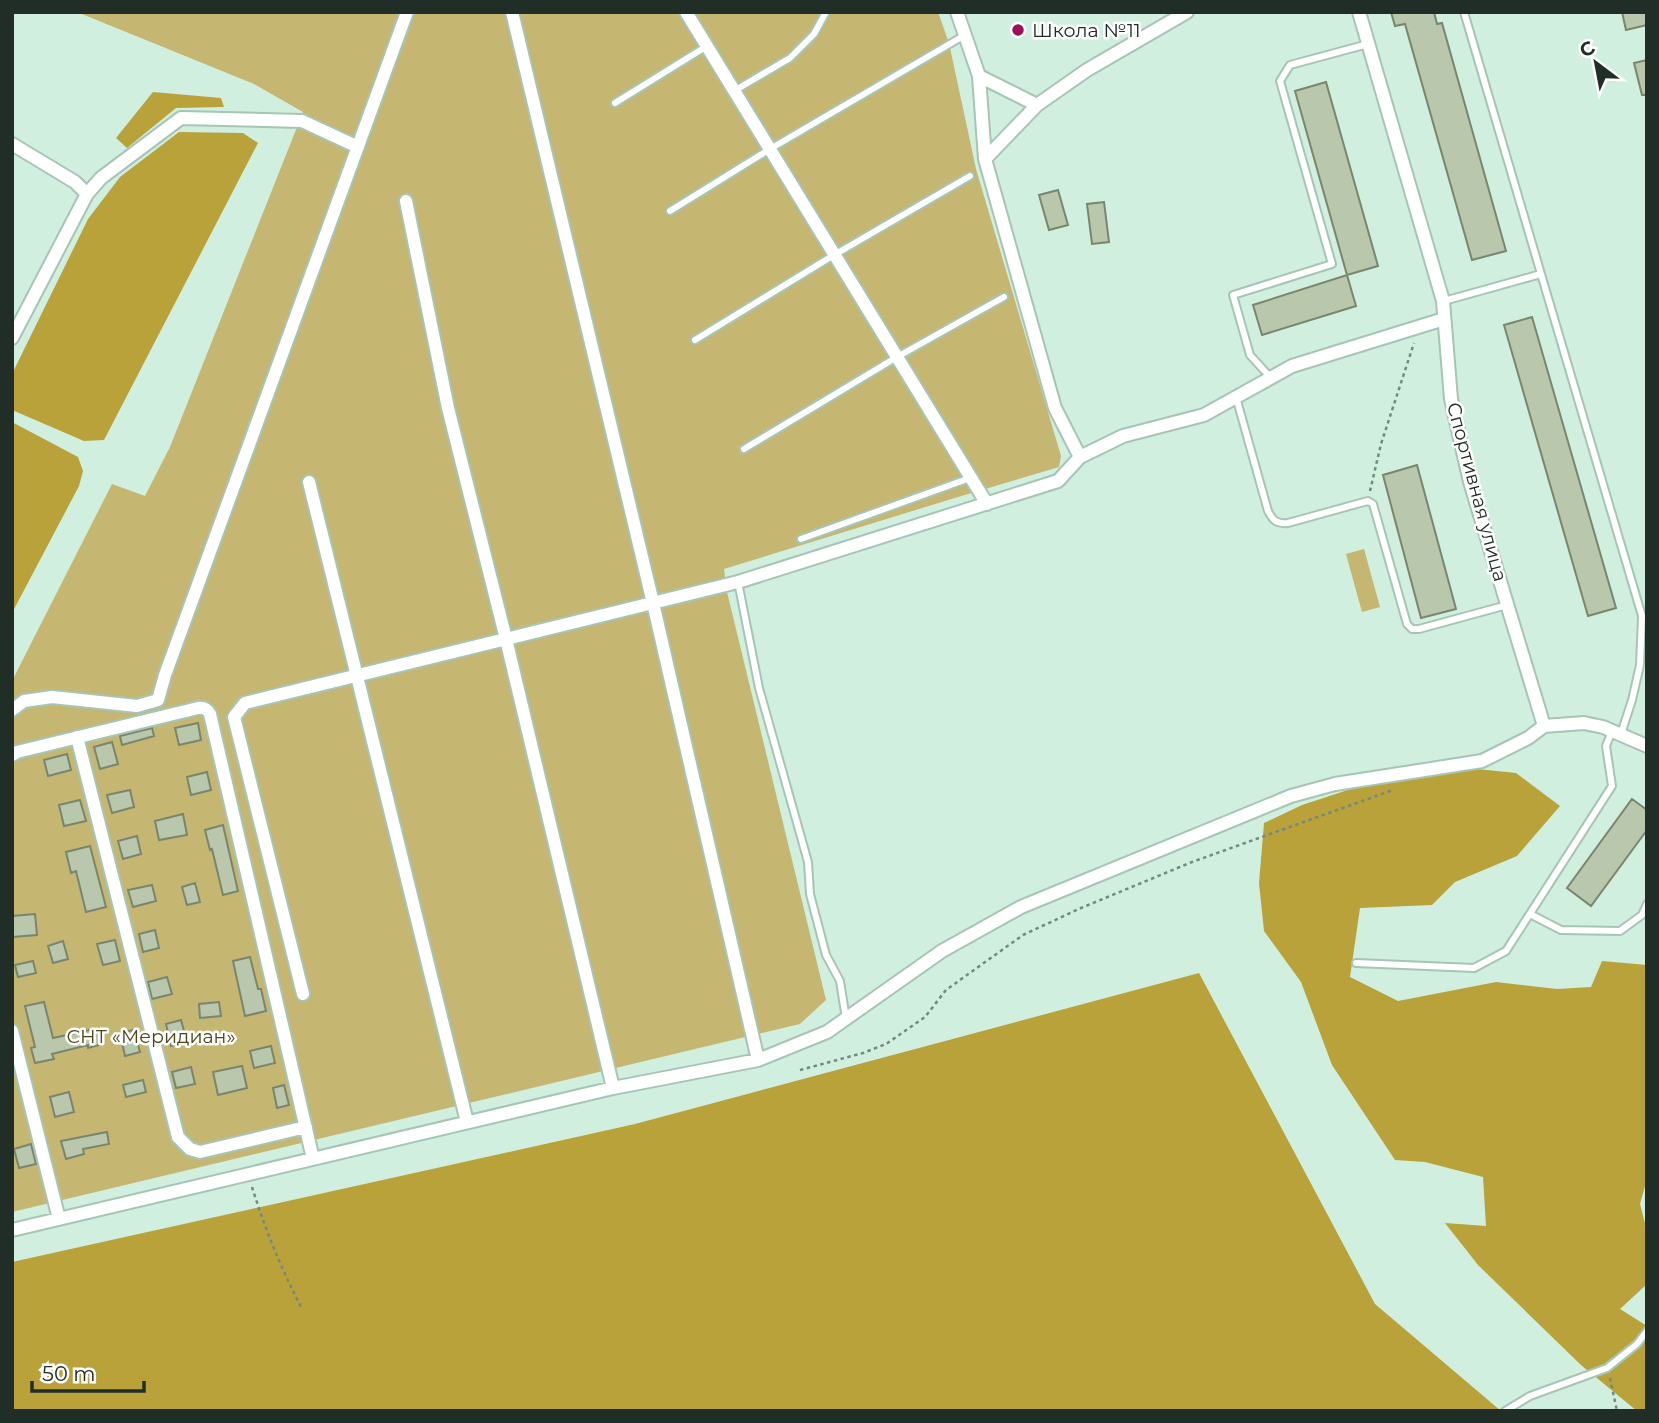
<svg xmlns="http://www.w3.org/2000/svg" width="1659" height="1423" font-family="Montserrat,sans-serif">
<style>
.green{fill:#c5b671}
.forest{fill:#b9a23a}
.building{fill:#b9c7ac;stroke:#79866d;stroke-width:2}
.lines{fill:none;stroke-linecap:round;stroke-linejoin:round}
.lane-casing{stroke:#a6c5b5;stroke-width:10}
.street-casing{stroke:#a6c5b5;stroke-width:16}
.path{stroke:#74897f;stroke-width:2.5;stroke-dasharray:3.5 3.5;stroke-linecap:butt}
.lane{stroke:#fff;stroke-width:6}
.street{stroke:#fff;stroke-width:12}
.poi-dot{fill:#9f0f59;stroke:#fff;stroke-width:2.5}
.labels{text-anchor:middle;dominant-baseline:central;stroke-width:5;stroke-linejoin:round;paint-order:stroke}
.poi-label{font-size:19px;fill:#212d27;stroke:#fff;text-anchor:start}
.street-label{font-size:19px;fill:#212d27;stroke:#fff}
.park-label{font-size:19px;fill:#4e451a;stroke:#fff}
</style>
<rect width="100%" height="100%" fill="#d0efdf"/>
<!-- green -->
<path class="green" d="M77,12h861l11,31 27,126 85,287 -2,11 -101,30 -234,72 3,23 99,408 -26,24 -788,188v-531l100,-197 33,12 25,-49 133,-335 -49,-28z
M1364,549l16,58 -18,5 -16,-58z"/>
<!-- forest -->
<path class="forest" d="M153,92l68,6 3,9 -48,1 -49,40 -11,-10z
M179,132l64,1 15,10 -154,297 -20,1 -72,-31v-36l76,-155 32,-42z
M12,422l66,35 5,14 -4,15 -67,127z
M1448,766l68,7 44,33 -43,50 -62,26 -23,23 -72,3 -10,69 48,24 98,-19 61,7 34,-2 11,-26 45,4v214l-7,25 7,27v53l-27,25 27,17v85h-10l-56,-46 -103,-100 -33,-42 41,3 -3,-49 -58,-15 -30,-2 -63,-95 -31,-83 -37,-51 -5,-48 5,-60 38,-18 64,-21z
M1199,973l176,331 126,107h-1489v-149l623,-138z"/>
<!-- building -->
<path class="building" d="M1391,12h43l3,12 5,-1 64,228 -34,9 -67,-236 -10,2z
M1622,12h25v13l-21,5z
M1647,60v35h-5l-8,-32z
M1326,82l52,184 -31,9 -52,-184z
M1058,190l10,35 -19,5 -10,-35z
M1104,202l5,40 -17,2 -5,-40z
M1347,275l9,31 -94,29 -9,-30z
M1532,317l84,291 -28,8 -84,-291z
M1417,465l39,144 -35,9 -38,-143z
M198,723l3,17 -22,5 -4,-17z
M152,728l2,8 -32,9 -2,-9z
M112,742l6,22 -18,5 -6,-22z
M67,754l4,16 -23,6 -4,-16z
M207,772l4,18 -20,5 -4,-18z
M130,790l4,17 -22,6 -5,-18z
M1632,799l15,11v20l-56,76 -24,-18z
M80,800l6,21 -22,5 -5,-21z
M183,814l4,21 -28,5 -4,-19z
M223,825l15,66 -15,4 -11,-46 -2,1 -5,-20z
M137,836l4,18 -18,5 -5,-18z
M90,846l16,61 -20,5 -10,-41 -5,2 -5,-21z
M195,883l5,19 -13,3 -5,-18z
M152,885l4,16 -23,6 -5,-17z
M35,914l2,21 -25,2v-21z
M155,930l4,18 -16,4 -4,-18z
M115,940l5,21 -17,4 -6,-21z
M63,941l5,18 -15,4 -5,-17z
M250,957l8,32h3l5,22 -21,5 -12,-55z
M33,961l3,12 -18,4 -3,-12z
M167,977l5,17 -20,5 -4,-17z
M44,1002l9,36 46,-10 4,16 -15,4v-3l-36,9 2,5 -19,4 -4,-15 4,-1 -10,-41z
M219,1002l2,14 -21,2 -1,-14z
M181,1020l6,22 -16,4 -5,-22z
M134,1030l6,22 -15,4 -5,-23z
M271,1046l4,17 -21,5 -4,-17z
M242,1066l5,22 -29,7 -5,-23z
M191,1067l4,17 -19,4 -4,-16z
M143,1080l3,12 -20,5 -3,-12z
M284,1085l5,20 -12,3 -4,-20z
M69,1092l5,20 -19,5 -5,-20z
M107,1132l2,12 -26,5 1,5 -18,5 -5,-18z
M31,1144l5,20 -17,4 -5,-19z"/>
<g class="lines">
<!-- lane casing -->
<g class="lane-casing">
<path id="lane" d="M1464,12l77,262
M734,91l56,-33 24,-24 12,-22
M615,103l92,-57
M670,211l100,-62 195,-114
M1444,301l97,-27 101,342 -2,49 -8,35 -11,34
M695,340l139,-85 136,-79
M1271,378l-21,-23 -17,-60 99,-31 -52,-183 10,-16 78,-21
M1236,397l32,114c5,10 9,13 20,12l76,-21 4,-1 5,3 34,120 5,5h7l88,-24
M744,449l153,-92 107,-60
M801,539l169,-61
M738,582l21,106 49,174 2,32 16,61 14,26 6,38
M1530,914l31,16 59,1 22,-16 5,-11
M1356,963l118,5 32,-17 106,-165 -6,-40 6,-15
M1505,1411l25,-15 77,-28 30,-24 10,-13"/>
</g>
<!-- street casing -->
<g class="street-casing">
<path id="street" d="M512,12l141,591 105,457
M686,12l301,492
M957,12l22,64 6,83 70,249 25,49
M1359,12l84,289 8,98 19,83 74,244
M979,76l58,29
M12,144l63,38 12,12
M985,159l52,-54 50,-35 100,-58
M406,201l42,207 58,231 107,449
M12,338l75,-144 14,-16 80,-60 121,3 56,26
M309,482l158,640
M12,710l12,-9 28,-4 85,9 21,-6 7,-25 242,-663
M77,737l101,400 12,12 10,3 106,-25
M12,755l5,-3 181,-44c6,-1 9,1 12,6l103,445
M303,994l-69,-277 11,-14 493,-121 320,-101 22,-24 43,-21 81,-21 88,-49 152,-47
M12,1031l47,188
M12,1230l601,-142 145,-28 69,-28 115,-81 79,-44 270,-111 44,-12 147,-23 46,-23 16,-12 40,-3 19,4 44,19"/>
</g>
<!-- path -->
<path class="path" d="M1370,491l11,-47 33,-101
M800,1070l63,-17 23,-9 39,-27 21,-27 77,-55 58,-27 111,-46 201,-72
M252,1187c13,42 29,81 49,120
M1610,1378l7,33"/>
<!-- lane -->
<use href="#lane" class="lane"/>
<!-- street -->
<use href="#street" class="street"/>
</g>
<!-- markers -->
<circle class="poi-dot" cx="1018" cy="30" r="7"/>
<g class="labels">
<!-- poi labels -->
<g class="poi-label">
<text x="1032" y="30">Школа №11</text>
</g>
<!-- street labels -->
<g class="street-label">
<text transform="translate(1477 492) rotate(75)">Спортивная улица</text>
</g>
<!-- park labels -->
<g class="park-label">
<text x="151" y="1036">СНТ «Меридиан»</text>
</g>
</g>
<!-- border -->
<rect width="1659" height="1423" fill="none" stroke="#212d27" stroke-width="28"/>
<!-- north arrow -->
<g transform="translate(1596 63) rotate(328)" stroke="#ffffff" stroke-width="5" paint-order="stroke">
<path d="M0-5L12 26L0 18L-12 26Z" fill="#212d27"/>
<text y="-10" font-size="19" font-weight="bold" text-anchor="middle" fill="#212d27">С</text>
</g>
<!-- scale -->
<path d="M32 1381v10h112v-10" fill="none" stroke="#212d27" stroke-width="3.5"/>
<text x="42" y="1381" font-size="21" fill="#212d27" stroke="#ffffff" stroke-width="5" paint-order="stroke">50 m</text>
</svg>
